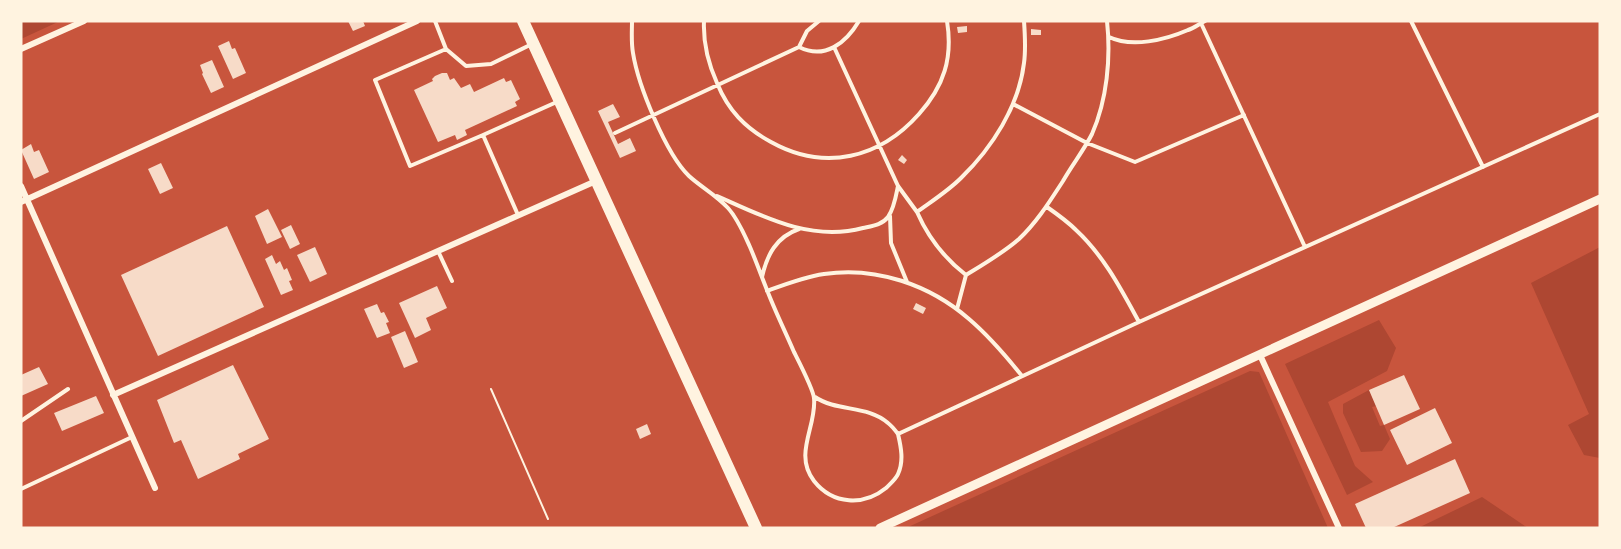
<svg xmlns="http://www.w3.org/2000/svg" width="1621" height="549" font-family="Montserrat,sans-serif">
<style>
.green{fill:#ae4732}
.building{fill:#f7dbc8}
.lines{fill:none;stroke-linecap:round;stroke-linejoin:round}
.path{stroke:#fff3e0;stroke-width:2}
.service{stroke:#fff3e0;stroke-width:4}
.minor{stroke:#fff3e0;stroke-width:6}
.tertiary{stroke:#fff3e0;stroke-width:9}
.primary{stroke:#fff3e0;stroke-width:12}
</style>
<rect width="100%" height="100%" fill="#c8553d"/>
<!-- green -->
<path class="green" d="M21,21h39l-39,18z
M1600,247v211l-16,-3 -16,-30 21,-11 -58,-131z
M1379,320l17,28 -9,23 -59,31 27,64 18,16 -26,13 -62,-131z
M1250,371l9,1 69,156h-422z
M1369,390l7,16 -4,1 8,19 4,-1 6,14 -8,12 -21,1 -18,-39v-9z
M1482,497l46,31h-110z"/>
<!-- building -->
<path class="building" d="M348,21h15l2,5 -12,5z
M967,26v6l-9,1 -1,-6z
M1031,29l10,1v5h-10z
M229,41l3,8 3,-1 11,25 -13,6 -15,-33z
M212,60l12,27 -13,6 -9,-19 1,-1 -3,-8z
M442,73h5l3,7 4,-2 7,10 9,-4 4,8 30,-14 2,4 5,-2 9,19 -5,3 2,4 -52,24 2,5 -10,5 -2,-5 -17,7 -24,-52 19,-9 -1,-2 3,-3z
M613,104l7,13 -12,5 10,22 12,-6 6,13 -16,7 -22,-47z
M31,144l3,8 5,-2 10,22 -15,7 -13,-29z
M902,155l5,5 -3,4 -6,-4z
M161,163l12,25 -13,6 -12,-25z
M268,209l14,28 -15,7 -12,-28z
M291,225l9,19 -10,5 -9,-19z
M227,226l37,81 -106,49 -37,-81z
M315,247l12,27 -17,8 -13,-27z
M272,255l4,9 4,-3 4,9 3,-2 5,12 -3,1 4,9 -12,5 -16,-36z
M437,286l10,22 -21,10 5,12 -16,8 -16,-35z
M916,303l10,5 -3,6 -10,-5z
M377,304l4,9 3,-1 5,10 -3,1 4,10 -13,5 -13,-29z
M405,331l13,31 -14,6 -13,-31z
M233,365l36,74 -31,15 2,5 -42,20 -17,-39 -7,3 -17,-43z
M39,367l9,17 -27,12v-21z
M1404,375l16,34 -36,16 -15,-35z
M96,396l8,17 -42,18 -8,-18z
M1435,408l17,35 -45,22 -17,-35z
M647,424l4,10 -11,5 -4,-10z
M1455,459l15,34 -78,35h-26l-11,-24z"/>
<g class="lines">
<!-- path -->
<path class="path" d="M491,389l57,130"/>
<!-- service -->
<path class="service" d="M435,21l11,28 -71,31 35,86 73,-31 35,80
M632,21c0,10 -1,21 1,32 5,32 33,101 56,123 12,11 27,19 39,32 10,11 16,26 22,39 6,14 11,28 17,43 8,21 18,41 27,62 5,10 19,37 20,46 3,28 -21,56 0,83 19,24 50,25 72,7 4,-4 10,-9 12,-14 6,-13 3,-27 0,-40l241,-112 461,-208
M704,21c-1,22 4,42 13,62 11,27 28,45 54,59 54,30 109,16 148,-28 25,-28 34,-56 28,-93
M1200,21l105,226
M1411,21l72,146
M1109,37c23,11 56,3 79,-7 6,-2 11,-6 17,-9
M799,47c26,13 47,-4 60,-26
M834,47l64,139 19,26c15,-11 31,-21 44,-34 31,-30 58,-72 63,-115 2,-14 1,-28 0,-42
M446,49l20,17 25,-2 39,-19
M1013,104l74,39 48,19 109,-47
M615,133l184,-86 8,-16 12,-10
M483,135l76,-34
M717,196c47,21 94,46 146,32 9,-2 19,-3 25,-11 6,-8 8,-21 10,-31
M1047,207c10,7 20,14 29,23 28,26 45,59 63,92
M917,212c11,25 27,46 49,63 18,-11 37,-22 53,-36 18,-17 31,-38 44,-58 9,-16 21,-31 29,-47 15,-34 19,-76 15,-113
M890,216l1,27 16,39
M438,251l14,30
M762,277c5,-22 14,-40 37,-48
M767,291c19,-7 37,-14 57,-17 52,-8 106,11 145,45 20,17 37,37 53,57
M957,309l9,-34
M815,397c22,15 53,8 73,26 4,3 7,7 10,11
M21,421l47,-32
M21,489l111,-52"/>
<!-- minor -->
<path class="minor" d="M21,49l63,-28
M21,186l134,302
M21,202l396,-181
M1260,355l79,173
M113,395l483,-214"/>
<!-- tertiary -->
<path class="tertiary" d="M880,528l720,-329"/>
<!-- primary -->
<path class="primary" d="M523,21l233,507"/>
</g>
<!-- border -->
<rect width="1621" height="549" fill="none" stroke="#fff3e0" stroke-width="45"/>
</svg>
